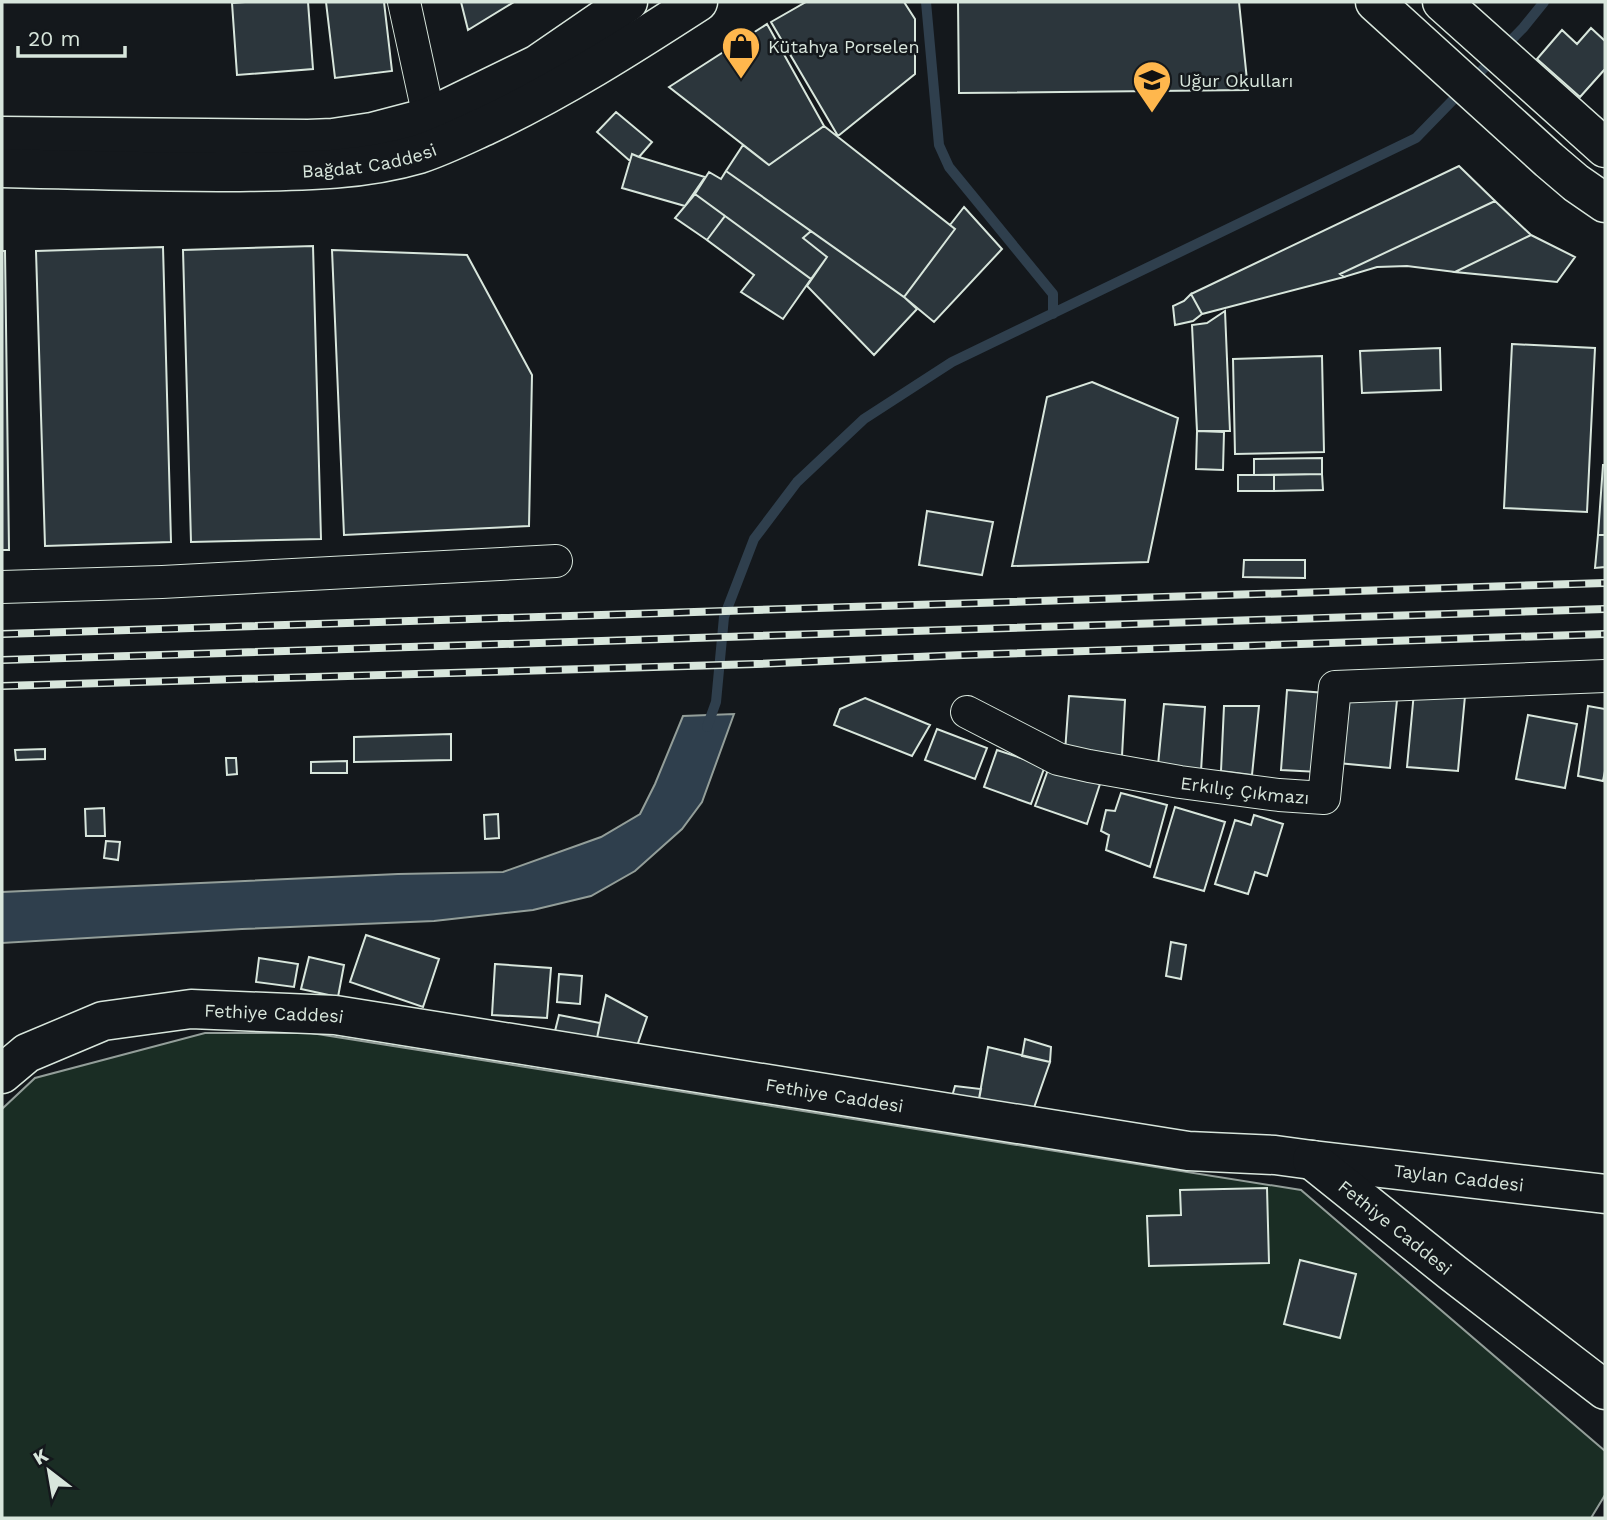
<svg xmlns="http://www.w3.org/2000/svg" width="1607" height="1520" font-family="'Work Sans',sans-serif">
<style>
.green{fill:#1a2d24;stroke:#939e99;stroke-width:2}
.water{fill:#2f3f4d;stroke:#939e99;stroke-width:2}
.lines{fill:none;stroke-linecap:round;stroke-linejoin:round}
.stream{stroke:#2f3f4d;stroke-width:10}
.building{fill:#2c363c;stroke:#d8e6dc;stroke-width:2}
.street-casing{stroke:#d8e6dc;stroke-width:34}
.secondary-casing{stroke:#d8e6dc;stroke-width:41}
.primary-casing{stroke:#d8e6dc;stroke-width:41}
.street{stroke:#14181c;stroke-width:32}
.secondary{stroke:#14181c;stroke-width:38}
.primary{stroke:#14181c;stroke-width:38}
.rail-casing{stroke:#d8e6dc;stroke-width:8}
.rail{stroke:#14181c;stroke-width:5;stroke-dasharray:16;stroke-linecap:butt}
.labels{text-anchor:middle;dominant-baseline:central;stroke-width:5;stroke-linejoin:round;paint-order:stroke}
.poi-label{font-size:18px;fill:#d8e6dc;stroke:#14181c;text-anchor:start}
.street-label{font-size:18px;fill:#d8e6dc;stroke:#14181c}
</style>
<rect width="100%" height="100%" fill="#14181c"/>
<!-- green -->
<path class="green" d="M205,1033h106l990,157 304,261v44l-14,23h-1589v-409l33,-31z"/>
<!-- water -->
<path class="water" d="M734,714l-32,88 -20,27 -47,42 -44,25 -58,14 -99,11 -192,8 -240,14v-51l396,-18 105,-2 98,-35 39,-23 15,-30 28,-68z"/>
<g class="lines">
<!-- stream -->
<path class="stream" d="M926,2l13,143 10,22 104,127v20
M707,727l9,-25 8,-85 30,-78 43,-57 67,-63 88,-57 464,-224 107,-110 21,-26"/>
</g>
<!-- building -->
<path class="building" d="M245,2h63l5,67 -76,6 -5,-72z
M326,2h58l8,69 -57,7z
M461,2h53l-46,28z
M806,2h98l11,17v55l-77,62 -67,-114z
M958,2h281l9,88 -289,3z
M767,24l57,102 -55,39 -100,-78z
M1591,28l14,13v28l-25,28 -43,-38 25,-29 15,14z
M616,112l36,30 -13,15 -7,-3 -2,7 -33,-29z
M824,126l131,103 -51,68 -178,-126 17,-26 26,20z
M632,154l7,3 66,20 -20,29 -63,-18z
M1459,166l36,35 -155,73 4,3 -142,37 -11,-20z
M726,171l85,60 -8,7 24,19 -16,22 -116,-85 14,-22 12,7z
M695,194l30,22 -18,24 -32,-22z
M1495,201l36,34 -76,37 -48,-6 -30,1 -33,10 -4,-3z
M964,207l38,42 -68,73 -30,-25 51,-68 -5,-4z
M725,216l86,63 -28,40 -42,-27 13,-17 -47,-35z
M811,231l93,66 13,12 -43,46 -67,-69 20,-29 -24,-19z
M1531,235l44,22 -18,25 -102,-10z
M313,246l8,293 -130,3 -8,-292z
M163,247l8,295 -126,4 -9,-295z
M332,250l135,5 65,120 -3,151 -185,9z
M2,251h3l4,299h-7z
M1191,294l11,20 -9,7 -18,4 -2,-19 11,-5z
M1225,311l5,120h-33l-5,-106 15,-2z
M1512,344l83,4 -8,164 -83,-4z
M1440,348l1,42 -79,3 -2,-42z
M1322,356l2,96 -89,2 -2,-95z
M1092,382l86,36 -30,144 -136,4 35,-169z
M1197,431l27,1 -1,38 -27,-1z
M1322,458v16l-68,1v-16z
M1603,465h2v70h-7z
M1322,474l1,16 -49,1v-16z
M1238,475h36v16h-36z
M927,511l66,11 -11,53 -63,-10z
M1598,535h7v32l-10,1z
M1244,560h61v18l-62,-1z
M1287,690l39,3 -7,79 -38,-2z
M1414,692l51,4 -7,75 -51,-4z
M1345,695l52,5 -7,68 -52,-5z
M1069,696l56,4 -3,56 -57,-4z
M865,698l65,27 -18,31 -78,-31 6,-16z
M1164,704l41,3 -4,64 -43,-6z
M1224,706h35l-7,69 -31,-4z
M1588,706l17,3v62l-2,10 -25,-5z
M1528,715l49,9 -12,64 -49,-9z
M937,729l50,19 -12,31 -50,-19z
M451,734v26l-97,2v-25z
M45,749v10l-29,1 -1,-10z
M997,750l48,16 -14,38 -47,-17z
M226,758h10l1,16 -10,1z
M347,761v12h-36v-11z
M1049,767l51,17 -13,40 -52,-18z
M1121,793l46,12 -17,62 -44,-17 3,-15 -8,-4 5,-21 9,1z
M1175,807l50,15 -21,69 -50,-14z
M104,808l1,28h-19l-1,-27z
M498,814l1,24 -14,1 -1,-24z
M1254,815l29,9 -16,52 -12,-4 -7,22 -33,-10 20,-64 16,5z
M106,841l14,1 -2,18 -14,-2z
M366,935l73,24 -16,48 -73,-25z
M1171,942l15,3 -5,34 -15,-3z
M309,957l35,8 -6,32 -37,-8z
M259,958l39,6 -4,23 -38,-5z
M495,964l56,4 -4,50 -55,-3z
M559,974l23,2 -2,28 -23,-2z
M606,995l41,22 -10,29 -40,-8z
M559,1015l41,8 -3,15 -42,-7z
M1025,1039l26,8 -1,15 -28,-6z
M988,1047l62,15 -20,57 -53,-9z
M955,1086l26,3 -4,21 -28,-3z
M1267,1188l2,75 -120,3 -2,-50 34,-1 -1,-25z
M1300,1260l56,14 -16,64 -56,-14z"/>
<g class="lines">
<!-- street casing -->
<g class="street-casing">
<g id="street">
<path d="M404,2l25,115"/>
<path d="M2,587l160,-5 394,-21"/>
<path id="s1" d="M967,712l91,47 31,7 91,16 99,13 45,3 11,-111 270,-11"/>
</g>
</g>
<!-- secondary casing -->
<g class="secondary-casing">
<g id="secondary">
<path id="s2" d="M2,1074l25,-21 76,-32 88,-12 144,6 853,136 87,4 37,5 293,34"/>
<path id="s3" d="M1312,1160l141,113 152,117"/>
</g>
</g>
<!-- primary casing -->
<g class="primary-casing">
<g id="primary">
<path d="M1375,2l174,158 27,23 29,20"/>
<path d="M1442,2l163,146"/>
<path d="M2,136l306,3 25,-1 39,-6 57,-15 109,-53 90,-62"/>
<path id="s4" d="M2,168c79,2 159,4 238,4 61,-1 121,-1 179,-18 24,-8 46,-19 68,-29 74,-35 143,-79 211,-123"/>
</g>
</g>
<!-- street -->
<use href="#street" class="street"/>
<!-- secondary -->
<use href="#secondary" class="secondary"/>
<!-- primary -->
<use href="#primary" class="primary"/>
<!-- rail casing -->
<g class="rail-casing">
<path id="rail" d="M2,634l1603,-51
M2,660l1603,-51
M2,686l754,-22 207,-9 642,-21"/>
</g>
<!-- rail -->
<use href="#rail" class="rail"/>
</g>
<!-- icons -->
<defs>
<g id="shop-pin" transform="scale(2.0125)"><path d="M0 17L-7.5 6A9.5 9.5 0 1 1 7.5 6Z" fill="#ffb74d" stroke="#14181c"/><path d="M-5-2.5h2.3a2.7 3.5 0 0 1 5.4 0H5L5.5 6h-11ZM-1.5-2.5h3a1.5 2.3 0 0 0-3 0Z" fill="#111"/></g>
<g id="school-pin" transform="scale(2.0125)"><path d="M0 17L-7.5 6A9.5 9.5 0 1 1 7.5 6Z" fill="#ffb74d" stroke="#14181c"/><path d="M0-5L7-2L0 1L-7-2ZM-4 1L0 2.5L4 1V4Q0 6-4 4Z" fill="#111"/></g>
</defs>
<g fill-rule="evenodd">
<use href="#shop-pin" x="741" y="46"/>
<use href="#school-pin" x="1152" y="80"/>
</g>
<g class="labels">
<!-- poi labels -->
<g class="poi-label">
<text x="768" y="46">Kütahya Porselen</text>
<text x="1179" y="80">Uğur Okulları</text>
</g>
<!-- street labels -->
<g class="street-label">
<text stroke="none"><textPath href="#s4" startOffset="368">Bağdat Caddesi</textPath></text>
<text stroke="none"><textPath href="#s1" startOffset="292">Erkılıç Çıkmazı</textPath></text>
<text stroke="none"><textPath href="#s2" startOffset="287">Fethiye Caddesi</textPath></text>
<text stroke="none"><textPath href="#s2" startOffset="854">Fethiye Caddesi</textPath></text>
<text stroke="none"><textPath href="#s2" startOffset="1484">Taylan Caddesi</textPath></text>
<text stroke="none"><textPath href="#s3" startOffset="107">Fethiye Caddesi</textPath></text>
</g>
</g>
<!-- border -->
<rect width="1607" height="1520" fill="none" stroke="#d8e6dc" stroke-width="7"/>
<!-- north arrow -->
<g transform="translate(49 1471) rotate(329)" stroke="#14181c" stroke-width="5" paint-order="stroke">
<path d="M0-5L12 26L0 18L-12 26Z" fill="#d8e6dc"/>
<text y="-10" font-size="19" font-weight="bold" text-anchor="middle" fill="#d8e6dc">K</text>
</g>
<!-- scale -->
<path d="M18 46v10h107v-10" fill="none" stroke="#d8e6dc" stroke-width="3.5"/>
<text x="28" y="46" font-size="21" fill="#d8e6dc" stroke="#14181c" stroke-width="5" paint-order="stroke">20 m</text>
</svg>
